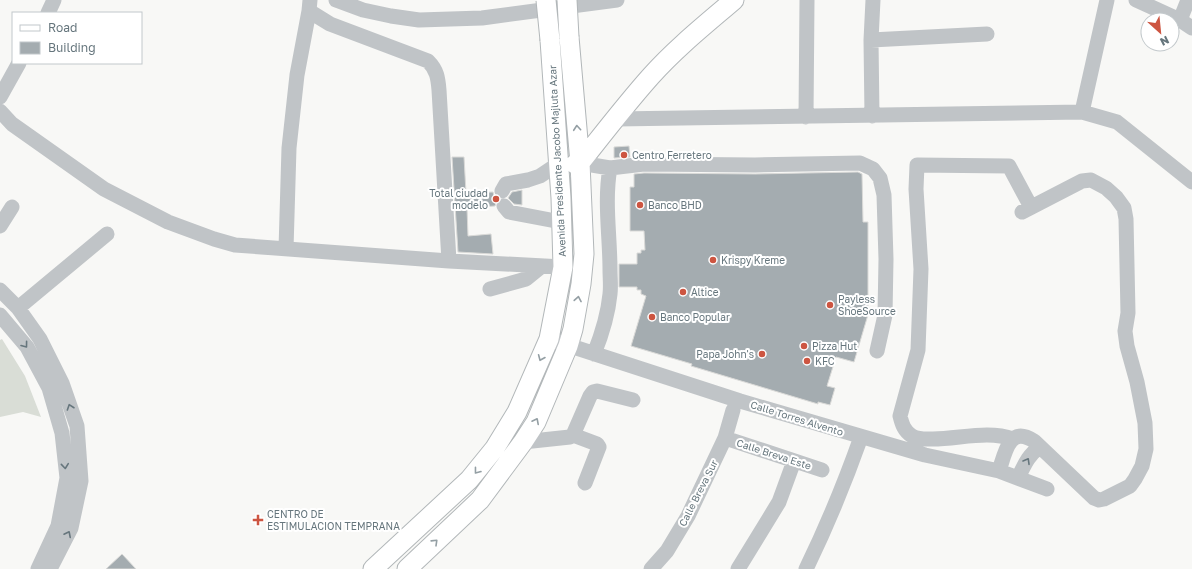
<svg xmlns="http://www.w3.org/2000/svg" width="1192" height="569" font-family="'Golos Text',sans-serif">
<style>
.green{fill:#d9ddd6}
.building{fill:#a4acb0;stroke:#dadad8}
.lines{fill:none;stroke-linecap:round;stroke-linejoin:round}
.major-casing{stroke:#b2b7b9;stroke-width:21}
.minor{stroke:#c0c4c7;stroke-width:15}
.major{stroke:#fff;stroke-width:19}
.major-bridge-casing{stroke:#b2b7b9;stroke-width:21;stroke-linecap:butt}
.major-bridge{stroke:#fff;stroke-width:19}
.oneway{stroke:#949fa4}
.oneway2{stroke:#66767d}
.poi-dot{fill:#cd5541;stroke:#fff;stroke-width:1.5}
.labels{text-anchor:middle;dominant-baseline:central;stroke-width:4;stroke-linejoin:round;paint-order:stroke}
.poi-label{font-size:10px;fill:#66767d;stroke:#fff;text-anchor:start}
.street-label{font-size:10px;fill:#66767d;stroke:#fff}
</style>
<rect width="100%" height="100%" fill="#f8f8f6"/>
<!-- green -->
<path class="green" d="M2,339l23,37 16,41 -18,-5 -23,5v-77z"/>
<!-- building -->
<path class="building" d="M629,146l1,11 -16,1v-11z
M452,157h12l2,36 27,-1 1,4 4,3 -2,4 -1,3 -28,2 1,28 23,-2 2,20 -35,-2z
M858,172l4,2 1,48h5v85l2,1 -16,54 -18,-5 -9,29 8,2 -5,17 -12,-3v2l-127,-38 1,-2 -61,-18 15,-50 -5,-2v-4h-4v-3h-18v-23h18v-11h4v-3h4l-1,-19h-14v-44h4v-13l10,-1 111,1z
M522,190v15l-8,-1 -6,-6 4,-6z
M122,554l14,15h-30z"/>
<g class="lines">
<!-- major casing -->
<g class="major-casing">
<path id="major" d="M575,164l5,-1c23,-29 46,-59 71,-87 25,-28 55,-52 83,-76
M373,569l96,-89 26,-32 22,-36 32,-73 14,-72 -2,-69 -11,-158
M407,569l73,-69 43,-58 13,-20 32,-76 5,-17 8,-45 3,-30 -4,-91 -11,-126"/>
</g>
<!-- minor -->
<path class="minor" d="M310,0l-1,11 21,13 98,37c9,9 10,17 11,29l10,171
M336,0l27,10 28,6 28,4 63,-2 135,-18
M1136,0l44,20 12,8
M48,13l6,-13
M1180,20l8,-20
M871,40l116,-6
M0,97l19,-34
M0,111l12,13 92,65 64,33 46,17 21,6 214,16 114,6
M1082,112l25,-112
M872,116l-1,-76 2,-40
M806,117l1,-117
M616,119l466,-7 35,10 75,60
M580,163l30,5 34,-4 111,1 105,-2 13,6 7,9 4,17 2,64 -1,56 -8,36
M502,191l4,-7 22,-4 12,-4 18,-12
M504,206l5,6 52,10
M0,226l12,-19
M286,249l3,-101 8,-73 12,-64
M490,289l36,-10 16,-13
M0,290l18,18 22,31 22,44 15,43 4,55 -10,47 -21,41
M18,308l89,-74
M0,315l27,32 22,41 13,45 5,45 -9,48 -20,43
M549,339l191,62 185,54 74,16 48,18
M594,354c8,-20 14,-39 16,-60 1,-8 0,-16 0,-24 0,-34 -6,-69 0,-102
M573,435l24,9 2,3 -14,36
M725,438l97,32
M1013,439c-25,-9 -54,0 -80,0 -7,0 -14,1 -21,-3 -8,-5 -10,-12 -12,-20l18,-66 3,-81 -5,-80 1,-24 92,1 22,41
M523,442l47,-5 3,-2 17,-39 3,-4 4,-1 36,9
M999,471c6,-18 10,-46 35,-30l60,57 5,2 5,-1 26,-13 5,-7 7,-13 4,-17 -1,-26 -8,-41 -10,-36 -2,-15 3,-18 -2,-94 -2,-11 -8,-11 -10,-9 -15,-8 -9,1 -60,31
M1018,478c6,-12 10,-23 22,-31
M651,569l16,-18 21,-35 37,-78 8,-28
M738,569l41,-67 15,-41
M806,569c21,-43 39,-87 55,-132"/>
<!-- major -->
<use href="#major" class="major"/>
<!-- major-bridge casing -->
<g class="major-bridge-casing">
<path id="major-bridge" d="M546,0l4,40
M567,0l2,37"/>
</g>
<!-- major-bridge -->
<use href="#major-bridge" class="major-bridge"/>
</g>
<!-- one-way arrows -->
<defs><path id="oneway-chevron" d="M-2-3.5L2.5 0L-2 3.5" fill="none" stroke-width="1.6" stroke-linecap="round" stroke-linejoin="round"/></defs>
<g class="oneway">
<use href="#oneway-chevron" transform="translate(577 128) rotate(-95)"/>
<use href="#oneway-chevron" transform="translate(578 299) rotate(-80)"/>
<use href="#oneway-chevron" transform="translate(541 358) rotate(113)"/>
<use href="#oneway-chevron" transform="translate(536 421) rotate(-63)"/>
<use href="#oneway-chevron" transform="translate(477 471) rotate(128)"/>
<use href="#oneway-chevron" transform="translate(435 542) rotate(-44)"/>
</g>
<g class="oneway2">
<use href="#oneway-chevron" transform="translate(25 345) rotate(53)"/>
<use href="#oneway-chevron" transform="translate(70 407) rotate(-109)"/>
<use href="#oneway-chevron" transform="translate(1027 461) rotate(-60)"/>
<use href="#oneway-chevron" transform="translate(65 466) rotate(84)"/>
<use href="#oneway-chevron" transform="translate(68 534) rotate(-63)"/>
</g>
<!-- markers -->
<g class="poi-dot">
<circle cx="624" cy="155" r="4"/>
<circle cx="496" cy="199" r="4"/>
<circle cx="640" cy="205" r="4"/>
<circle cx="713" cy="260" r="4"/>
<circle cx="683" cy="292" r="4"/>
<circle cx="830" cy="305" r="4"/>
<circle cx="652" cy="317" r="4"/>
<circle cx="804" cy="346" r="4"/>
<circle cx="762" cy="354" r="4"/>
<circle cx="807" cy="361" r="4"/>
<path d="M256 514h4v4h4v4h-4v4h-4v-4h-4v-4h4z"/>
</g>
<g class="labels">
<!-- poi labels -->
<g class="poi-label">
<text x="632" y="155">Centro Ferretero</text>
<text x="488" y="193" text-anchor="end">Total ciudad<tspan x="488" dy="12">modelo</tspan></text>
<text x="648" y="205">Banco BHD</text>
<text x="721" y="260">Krispy Kreme</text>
<text x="691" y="292">Altice</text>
<text x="838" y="299">Payless<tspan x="838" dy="12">ShoeSource</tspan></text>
<text x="660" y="317">Banco Popular</text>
<text x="812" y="346">Pizza Hut</text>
<text x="754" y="354" text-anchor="end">Papa John's</text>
<text x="815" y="361">KFC</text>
<text x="267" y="514">CENTRO DE<tspan x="267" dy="12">ESTIMULACION TEMPRANA</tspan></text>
</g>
<!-- street labels -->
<g class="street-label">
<text transform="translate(557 161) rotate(-93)">Avenida Presidente Jacobo Majluta Azar</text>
<text transform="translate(797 418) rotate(17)">Calle Torres Alvento</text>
<text transform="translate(774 454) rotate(18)">Calle Breva Este</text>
<text transform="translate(698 493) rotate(-63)">Calle Breva Sur</text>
</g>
</g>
<!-- legend -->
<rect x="12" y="12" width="130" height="52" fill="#ffffff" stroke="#c2c8cb"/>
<rect x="20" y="25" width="20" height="6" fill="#ffffff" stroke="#c2c8cb"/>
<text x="48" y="32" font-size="12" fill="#66767d">Road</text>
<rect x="20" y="42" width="20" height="12" fill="#a4acb0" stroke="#c2c8cb"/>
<text x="48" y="52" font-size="12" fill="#66767d">Building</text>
<!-- north arrow -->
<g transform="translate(1160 32) rotate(153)"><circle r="19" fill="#ffffff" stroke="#c2c8cb"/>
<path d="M0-3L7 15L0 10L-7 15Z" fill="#cd5541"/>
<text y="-6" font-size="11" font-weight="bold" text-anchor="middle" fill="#66767d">N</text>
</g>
</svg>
